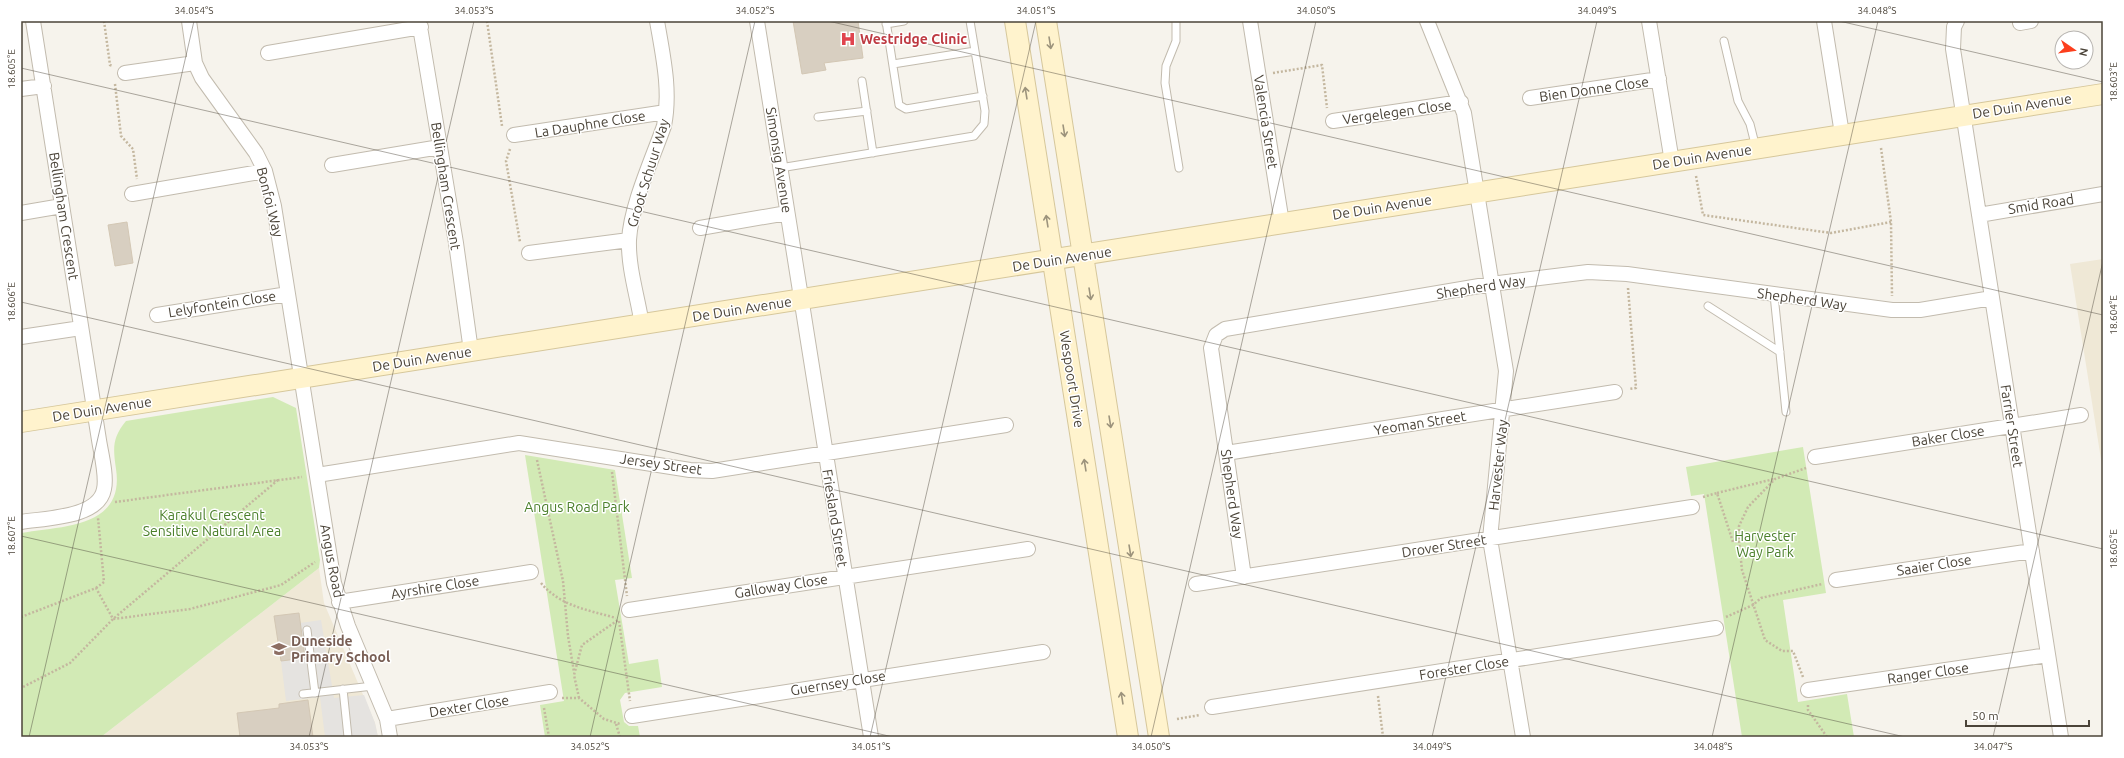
<svg xmlns="http://www.w3.org/2000/svg" width="2124" height="758" font-family="Ubuntu,sans-serif">
<style>
.education{fill:#efe8d6}
.green{fill:#d2eab5}
.parking{fill:#e5e3e0}
.building{fill:#d8cfc1;stroke:#d3c7b4}
.lines{fill:none;stroke-linecap:round;stroke-linejoin:round}
.lane-casing{stroke:#c2bbae;stroke-width:9}
.street-casing{stroke:#c2bbae;stroke-width:16}
.secondary-casing{stroke:#d6c79b;stroke-width:22}
.path{stroke:#c4b79f;stroke-width:2.5;stroke-dasharray:2 2;stroke-linecap:butt}
.lane{stroke:#fff;stroke-width:7}
.street{stroke:#fff;stroke-width:14}
.secondary{stroke:#fff3cd;stroke-width:20}
.oneway{stroke:#9c937c}
.ticks{fill:none;stroke:#4b4439;stroke-width:1;stroke-opacity:0.45}
.labels{text-anchor:middle;dominant-baseline:central;stroke-width:3;stroke-linejoin:round;paint-order:stroke}
.health-label{font-size:14px;font-weight:bold;fill:#be3a42;stroke:#fff;text-anchor:start}
.street-label{font-size:14px;fill:#4b4439;stroke:#fff}
.park-label{font-size:14px;fill:#4a7f2a;stroke:#fff}
.education-label{font-size:14px;font-weight:bold;fill:#785e54;stroke:#fff;text-anchor:start}
.neatline{fill:none;stroke:#4b4439;stroke-width:1.5}
.ticks-label{font-size:10px;text-anchor:middle;fill:#4b4439}
</style>
<rect width="100%" height="100%" fill="#f6f3ec"/>
<!-- education -->
<path class="education" d="M2103,259v213l-33,-208z
M319,568l5,35 51,120 3,14h-277z"/>
<!-- green -->
<path class="green" d="M273,397l23,11 24,152 -1,8 -218,169h-80v-204c41,-7 104,-5 95,-64 -3,-21 -4,-31 10,-48z
M1803,447l23,146 -43,7 15,102 49,-8 7,43h-112l-38,-243 -13,2 -5,-29z
M525,455l90,15 17,108 -17,2 14,84 29,-5 4,28 -37,6 -5,7 4,22 5,4h9l2,11h-95l-5,-32 24,-4z"/>
<!-- parking -->
<path class="parking" d="M321,620l13,78 30,-3 11,28 3,14h-53l-5,-40 -34,4 -5,-40 24,-3 -5,-35z"/>
<!-- building -->
<path class="building" d="M793,21h65l5,37 -39,5 2,7 -24,4z
M127,222l6,41 -18,3 -7,-41z
M299,613l6,45 -24,3 -7,-45z
M308,700l5,37h-73l-3,-24 42,-5v-4z"/>
<g class="lines">
<!-- lane casing -->
<g class="lane-casing">
<path id="lane" d="M886,21l13,84 7,4 77,-13
M1176,21v20l-10,25 -1,17 14,85
M886,24l18,-3
M1724,41l14,60 12,23 6,24
M893,64l82,-13
M862,81l11,72
M818,117l49,-6
M780,168l194,-32 10,-12 1,-13 -15,-90
M1774,295l12,117
M1708,306l72,46
M307,630l8,63
M343,689l5,48
M303,694l70,-8"/>
</g>
<!-- street casing -->
<g class="street-casing">
<path id="street" d="M189,21l6,42 7,15 54,75 9,18 9,35 60,377 14,43 39,93 3,18
M419,21l37,222 15,108
M757,21l114,716
M1250,21l32,202
M1427,21l37,92 42,258 -16,168 33,198
M1649,21l23,141
M1824,21l18,113
M1957,21l-3,6 -1,22 108,688
M2020,23l11,-2
M268,53l153,-26
M125,73l70,-10
M21,89l23,-3
M1530,98l129,-19
M1333,121l128,-19
M514,135l152,-23
M332,165l108,-18
M132,194l133,-23
M21,213l41,-7
M1979,215l124,-21
M700,228l87,-15
M529,253l100,-13
M157,315l131,-21
M642,325c-4,-27 -14,-57 -13,-85 2,-35 23,-80 35,-114 7,-35 -1,-70 -7,-105
M21,337l60,-9
M1226,453l389,-61
M1815,457l266,-42
M317,475l202,-32 171,27 22,1 294,-46
M21,522c24,-4 78,-4 83,-33 3,-13 -3,-36 -5,-49l-66,-419
M1244,577l-33,-229 5,-13 9,-6 266,-45 97,-12 39,2 265,36h28l72,-12
M1836,580l196,-29
M1196,584l496,-77
M339,602l192,-30
M629,610l399,-61
M1808,690l240,-35
M1212,707l504,-79
M632,716l411,-64
M387,719l163,-27"/>
</g>
<!-- secondary casing -->
<g class="secondary-casing">
<path id="secondary" d="M1015,21l113,716
M1046,21l113,716
M21,422l2082,-328"/>
</g>
<!-- path -->
<path class="path" d="M104,21l6,44 3,1
M487,21l15,105
M1273,73l49,-8 5,43
M115,84l6,52 12,13 4,30
M1881,148l10,74 1,74
M510,149l-4,12 14,81
M1696,176l7,39 128,18 60,-11
M1628,288l8,100 -7,1
M537,460l26,121 5,55 6,36
M612,472l15,124
M278,480l-165,139 77,-10 91,-24 34,-23
M1717,493l57,-14
M1703,497l14,-4 16,49 6,-1
M115,502l187,-25
M541,583c19,23 47,27 75,35
M96,588l8,-6 -6,-64
M21,617l75,-29 17,31 -43,44 -49,25
M1726,617l27,-12 8,-7 61,-14
M619,621l11,80
M1803,677l-10,-26h-11l-17,-11 -23,-70 -3,-29v-15l9,-19 27,-28 31,-11
M1378,696l5,41
M562,698h17l25,21 16,5
M579,698l-5,-23 8,-30 36,-25
M1808,705v5l19,27
M544,708l5,29
M1177,719l23,-4
M616,724l4,13"/>
<!-- lane -->
<use href="#lane" class="lane"/>
<!-- street -->
<use href="#street" class="street"/>
<!-- secondary -->
<use href="#secondary" class="secondary"/>
</g>
<!-- one-way arrows -->
<defs><path id="oneway-shaft" d="M-6 0H5M1.5-3L5.5 0L1.5 3" fill="none" stroke-width="1.6" stroke-linecap="round" stroke-linejoin="round"/></defs>
<g class="oneway">
<use href="#oneway-shaft" transform="translate(1050 43) rotate(81)"/>
<use href="#oneway-shaft" transform="translate(1026 93) rotate(-99)"/>
<use href="#oneway-shaft" transform="translate(1064 131) rotate(81)"/>
<use href="#oneway-shaft" transform="translate(1047 221) rotate(-99)"/>
<use href="#oneway-shaft" transform="translate(1090 294) rotate(81)"/>
<use href="#oneway-shaft" transform="translate(1110 422) rotate(81)"/>
<use href="#oneway-shaft" transform="translate(1085 465) rotate(-99)"/>
<use href="#oneway-shaft" transform="translate(1130 551) rotate(81)"/>
<use href="#oneway-shaft" transform="translate(1122 698) rotate(-99)"/>
</g>
<!-- ticks -->
<path class="ticks" d="M828,21l1275,294M1839,21l264,61M21,68l2082,481M21,302l1884,435M21,536l872,201M29,737l165,-716M309,737l165,-716M590,737l165,-716M870,737l166,-716M1151,737l165,-716M1432,737l165,-716M1712,737l166,-716M1993,737l110,-476"/>
<!-- icons -->
<defs>
<g id="hospital-bare" transform="scale(1.2)"><path d="M-5-5h3v3.5h4V-5h3V5h-3V1.5h-4V5h-3Z" fill="#e0444e" stroke="#fff" stroke-width="2.5" paint-order="stroke"/></g>
<g id="school-bare" transform="scale(1.2)"><path d="M0-5L7-2L0 1L-7-2ZM-4 1L0 2.5L4 1V4Q0 6-4 4Z" fill="#8d6e63" stroke="#fff" stroke-width="2.5" paint-order="stroke"/></g>
</defs>
<g fill-rule="evenodd">
<use href="#hospital-bare" x="848" y="39"/>
<use href="#school-bare" x="279" y="649"/>
</g>
<g class="labels">
<!-- health labels -->
<g class="health-label">
<text x="860" y="39">Westridge Clinic</text>
</g>
<!-- street labels -->
<g class="street-label">
<text transform="translate(1594 89) rotate(-8)">Bien Donne Close</text>
<text transform="translate(2022 106) rotate(-9)">De Duin Avenue</text>
<text transform="translate(1397 112) rotate(-8)">Vergelegen Close</text>
<text transform="translate(1266 122) rotate(81)">Valencia Street</text>
<text transform="translate(590 124) rotate(-9)">La Dauphne Close</text>
<text transform="translate(1702 157) rotate(-9)">De Duin Avenue</text>
<text transform="translate(779 160) rotate(81)">Simonsig Avenue</text>
<text transform="translate(648 173) rotate(-73)">Groot Schuur Way</text>
<text transform="translate(446 186) rotate(81)">Bellingham Crescent</text>
<text transform="translate(270 202) rotate(76)">Bonfoi Way</text>
<text transform="translate(2041 204) rotate(-9)">Smid Road</text>
<text transform="translate(1382 207) rotate(-9)">De Duin Avenue</text>
<text transform="translate(64 216) rotate(81)">Bellingham Crescent</text>
<text transform="translate(1062 259) rotate(-9)">De Duin Avenue</text>
<text transform="translate(1481 287) rotate(-9)">Shepherd Way</text>
<text transform="translate(1802 299) rotate(8)">Shepherd Way</text>
<text transform="translate(222 304) rotate(-9)">Lelyfontein Close</text>
<text transform="translate(742 309) rotate(-9)">De Duin Avenue</text>
<text transform="translate(422 359) rotate(-9)">De Duin Avenue</text>
<text transform="translate(1072 379) rotate(81)">Wespoort Drive</text>
<text transform="translate(102 409) rotate(-9)">De Duin Avenue</text>
<text transform="translate(1420 423) rotate(-9)">Yeoman Street</text>
<text transform="translate(2012 426) rotate(81)">Farrier Street</text>
<text transform="translate(1948 436) rotate(-9)">Baker Close</text>
<text transform="translate(661 464) rotate(8)">Jersey Street</text>
<text transform="translate(1498 465) rotate(-84)">Harvester Way</text>
<text transform="translate(1232 494) rotate(82)">Shepherd Way</text>
<text transform="translate(835 518) rotate(81)">Friesland Street</text>
<text transform="translate(1444 546) rotate(-9)">Drover Street</text>
<text transform="translate(332 561) rotate(79)">Angus Road</text>
<text transform="translate(1934 565) rotate(-9)">Saaier Close</text>
<text transform="translate(781 586) rotate(-9)">Galloway Close</text>
<text transform="translate(435 587) rotate(-9)">Ayrshire Close</text>
<text transform="translate(1464 668) rotate(-9)">Forester Close</text>
<text transform="translate(1928 673) rotate(-8)">Ranger Close</text>
<text transform="translate(838 683) rotate(-9)">Guernsey Close</text>
<text transform="translate(469 706) rotate(-9)">Dexter Close</text>
</g>
<!-- park labels -->
<g class="park-label">
<text x="577" y="507">Angus Road Park</text>
<text x="212" y="515">Karakul Crescent<tspan x="212" dy="16">Sensitive Natural Area</tspan></text>
<text x="1765" y="536">Harvester<tspan x="1765" dy="16">Way Park</tspan></text>
</g>
<!-- education labels -->
<g class="education-label">
<text x="291" y="641">Duneside<tspan x="291" dy="16">Primary School</tspan></text>
</g>
</g>
<!-- border -->
<rect width="2124" height="758" fill="none" stroke="#ffffff" stroke-width="44"/>
<!-- north arrow -->
<g transform="translate(2074 50) rotate(103)"><circle r="19" fill="#ffffff" stroke="#b7b4b0"/>
<path d="M0-3L7 15L0 10L-7 15Z" fill="#fc3f1d"/>
<text y="-6" font-size="11" font-weight="bold" text-anchor="middle" fill="#4b4439">N</text>
</g>
<!-- scale -->
<path d="M1966 720v6h123v-6" fill="none" stroke="#4b4439" stroke-width="2"/>
<text x="1972" y="720" font-size="12" fill="#4b4439" stroke="#ffffff" stroke-width="3" paint-order="stroke">50 m</text>
<rect x="22" y="22" width="2080" height="714" class="neatline"/>
<g class="ticks-label">
<text x="194" y="14">34.054°S</text>
<text x="474" y="14">34.053°S</text>
<text x="755" y="14">34.052°S</text>
<text x="1036" y="14">34.051°S</text>
<text x="1316" y="14">34.050°S</text>
<text x="1597" y="14">34.049°S</text>
<text x="1877" y="14">34.048°S</text>
<text transform="translate(11 69) rotate(-90)" y="4">18.605°E</text>
<text transform="translate(2113 82) rotate(-90)" y="4">18.603°E</text>
<text transform="translate(11 302) rotate(-90)" y="4">18.606°E</text>
<text transform="translate(2113 315) rotate(-90)" y="4">18.604°E</text>
<text transform="translate(11 536) rotate(-90)" y="4">18.607°E</text>
<text transform="translate(2113 549) rotate(-90)" y="4">18.605°E</text>
<text x="309" y="750">34.053°S</text>
<text x="590" y="750">34.052°S</text>
<text x="871" y="750">34.051°S</text>
<text x="1151" y="750">34.050°S</text>
<text x="1432" y="750">34.049°S</text>
<text x="1713" y="750">34.048°S</text>
<text x="1993" y="750">34.047°S</text>
</g>
</svg>
